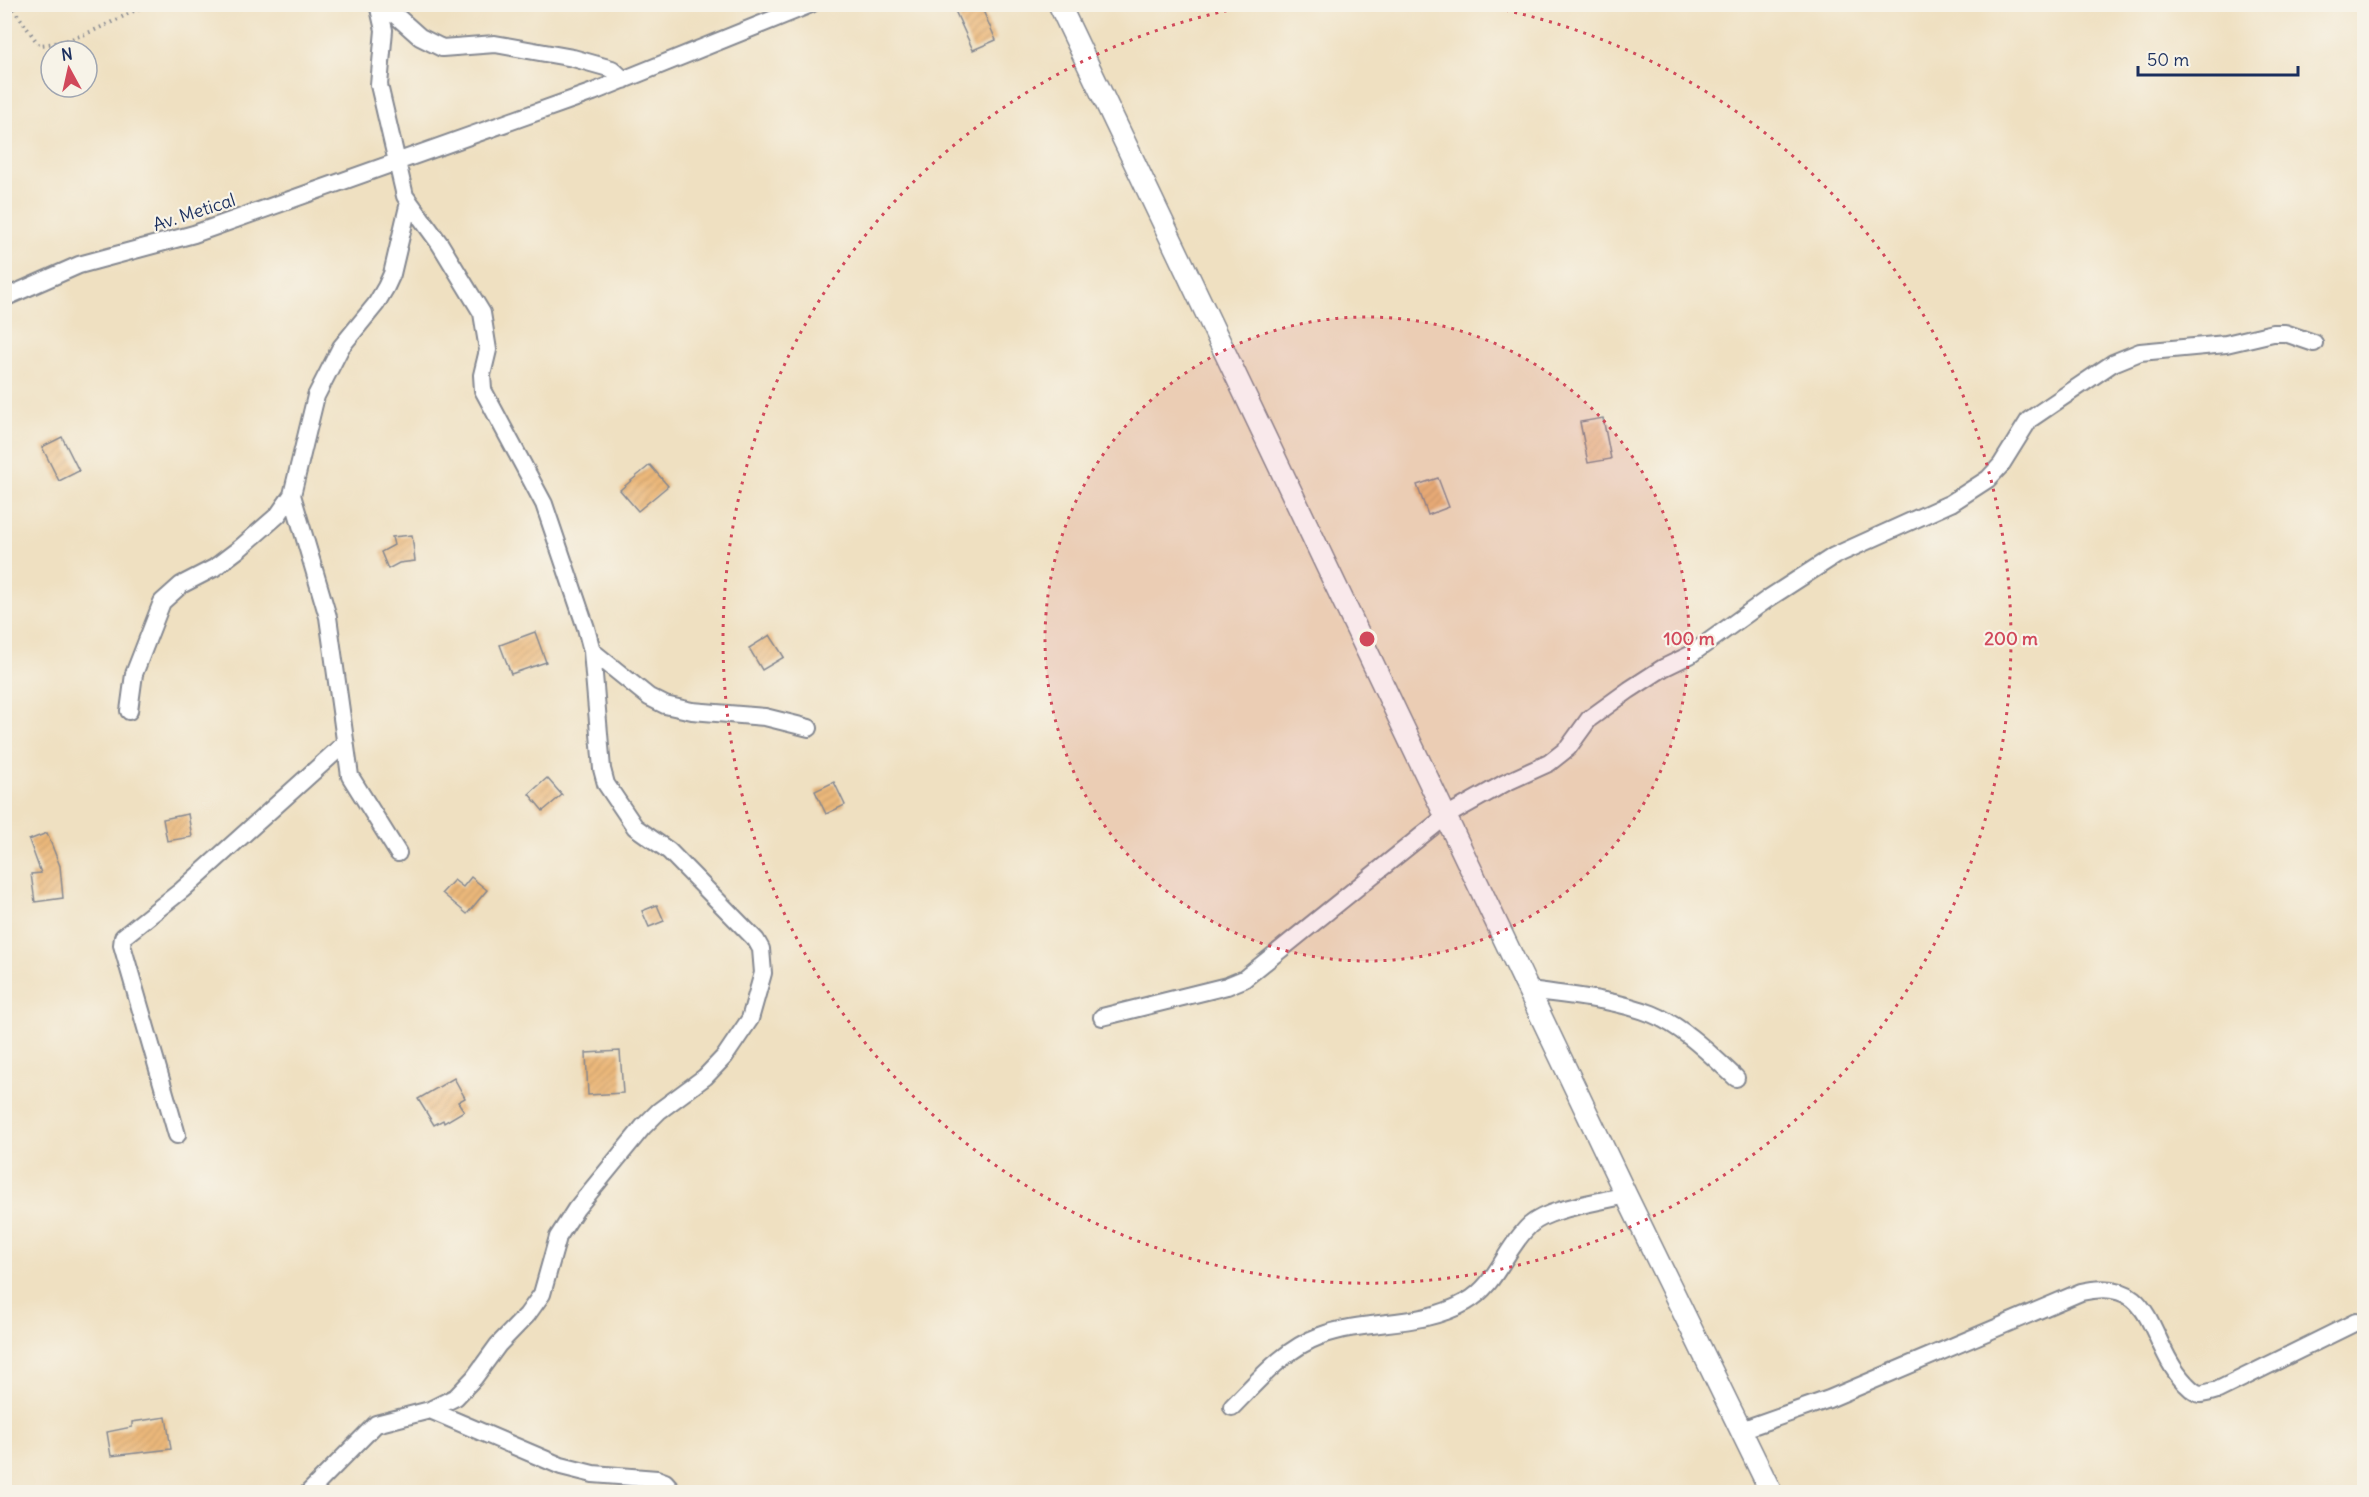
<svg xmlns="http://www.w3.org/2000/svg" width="2369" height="1497" font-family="Delius,sans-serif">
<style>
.building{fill:url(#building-hatch)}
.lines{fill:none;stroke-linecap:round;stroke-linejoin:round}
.minor-casing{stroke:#858890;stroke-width:20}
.tertiary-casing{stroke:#858890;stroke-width:24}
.path{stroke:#858890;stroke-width:4;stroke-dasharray:1.5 4.5;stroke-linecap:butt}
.minor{stroke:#fff;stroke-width:16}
.tertiary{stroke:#fff;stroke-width:21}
.ring{fill:none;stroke:#d1495b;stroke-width:3;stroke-dasharray:3 6}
.labels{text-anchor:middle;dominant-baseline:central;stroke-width:4.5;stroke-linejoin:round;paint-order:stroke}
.street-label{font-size:18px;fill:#1b2f5e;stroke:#f7f3e8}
.centre{fill:#d1495b;stroke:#f7f3e8;stroke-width:3}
.ring-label{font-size:18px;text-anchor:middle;font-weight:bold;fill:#d1495b;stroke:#f7f3e8;stroke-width:4.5;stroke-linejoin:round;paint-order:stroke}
</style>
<defs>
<pattern id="building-hatch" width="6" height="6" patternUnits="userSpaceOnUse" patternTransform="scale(1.5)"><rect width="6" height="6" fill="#ebb87a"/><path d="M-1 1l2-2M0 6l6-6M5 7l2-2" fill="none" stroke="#c99e6c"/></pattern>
</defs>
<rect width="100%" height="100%" fill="#f7f3e8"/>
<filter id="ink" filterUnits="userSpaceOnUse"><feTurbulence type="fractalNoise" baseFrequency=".0167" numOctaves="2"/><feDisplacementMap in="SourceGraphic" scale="12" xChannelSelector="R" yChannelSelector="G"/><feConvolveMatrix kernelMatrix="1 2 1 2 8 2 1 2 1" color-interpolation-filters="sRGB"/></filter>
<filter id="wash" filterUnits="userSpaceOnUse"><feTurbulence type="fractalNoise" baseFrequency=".008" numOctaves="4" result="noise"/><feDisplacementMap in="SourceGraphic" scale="24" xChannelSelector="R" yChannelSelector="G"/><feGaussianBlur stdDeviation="1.35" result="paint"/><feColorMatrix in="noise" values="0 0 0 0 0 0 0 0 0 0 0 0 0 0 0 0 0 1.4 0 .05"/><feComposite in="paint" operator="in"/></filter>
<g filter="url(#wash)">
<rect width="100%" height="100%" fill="#efe0c1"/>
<g id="blocks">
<!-- building -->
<path class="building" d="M952,4h28l16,36 -23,10z
M1603,418l8,41 -23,4 -8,-41z
M62,437l17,34 -20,10 -17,-34z
M650,465l18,21 -30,25 -18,-21z
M1438,478l11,29 -21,8 -11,-30z
M412,535l3,26 -16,2 -11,6 -7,-17 13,-7 -2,-8z
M535,632l11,30 -35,12 -11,-29z
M770,635l14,22 -22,13 -13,-22z
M547,778l15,17 -19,16 -14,-17z
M834,782l11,23 -19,9 -11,-23z
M188,814l4,23 -25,4 -4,-22z
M47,833l13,33 3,32 -28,4 -4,-28 10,-1 -12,-33z
M471,877l16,13 -20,24 -25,-21 12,-13 9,7z
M657,905l7,16 -15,6 -7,-16z
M620,1051l3,42 -35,2 -2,-42z
M454,1078l11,20 -7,4 6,9 -20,12 -1,-3 -9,5 -16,-26z
M166,1417l5,32 -60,7 -4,-24 25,-5v-5z"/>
</g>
</g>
<g filter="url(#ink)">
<use href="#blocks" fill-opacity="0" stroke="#858890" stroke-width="1.5"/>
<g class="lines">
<!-- minor casing -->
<g class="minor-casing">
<path id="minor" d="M383,4l37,33 22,11 53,-4 78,14 39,11 12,11
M4,298l75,-33 115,-31 399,-142 218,-88
M292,495l36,122 22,159 48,77
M592,651l57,46 16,8 27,6 73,6 44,11
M129,711l5,-37 28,-72 19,-17 33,-17 25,-19 39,-34 14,-20 24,-99 25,-49 35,-43 10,-17 6,-13 17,-72
M1530,990c40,6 84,9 122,24 32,13 59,41 84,64
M1102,1017l125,-31 17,-7 202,-163 59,-33 44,-20 19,-15 21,-29 40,-29 34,-22 27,-13 79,-57 65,-42 117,-53 37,-24 13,-14 28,-45 84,-57 27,-11 86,-8 47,-11h12l29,10
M177,1135l-55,-190 1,-8 59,-47 162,-146
M1232,1407c26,-26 52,-58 88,-71 49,-18 98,-7 146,-34 31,-17 39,-54 64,-77 19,-17 70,-23 96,-30
M430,1410l131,56 32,8 64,5 8,3 9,10
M1741,1430l88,-31 252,-107c75,-18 66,51 104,91 4,4 9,10 15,11 5,0 13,-3 18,-4l138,-68
M309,1492l67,-68 54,-14 26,-13 18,-19 24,-33 29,-30 15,-21 16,-57 18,-28 67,-82 16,-16 46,-34 20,-21 25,-37 13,-46 -2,-24 -5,-9 -87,-89 -34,-24 -29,-43 -4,-15 -10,-118 -6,-23 -42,-124 -61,-114 -1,-15 6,-25 -6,-37 -42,-69 -35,-48 -26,-111 5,-55 -6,-26"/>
</g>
<!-- tertiary casing -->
<g class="tertiary-casing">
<path id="tertiary" d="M1059,4l567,1191 145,297"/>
</g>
<!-- path -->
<path class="path" d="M10,4l29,41c41,-3 73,-24 109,-41"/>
<!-- minor -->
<use href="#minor" class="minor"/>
<!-- tertiary -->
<use href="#tertiary" class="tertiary"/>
</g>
</g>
<!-- distance rings -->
<circle cx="1367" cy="639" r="322" fill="#d1495b" fill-opacity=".12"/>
<g class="ring">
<circle cx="1367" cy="639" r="322"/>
<path d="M1479 5A644 644 0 1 1 1255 5"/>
</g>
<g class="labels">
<!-- street labels -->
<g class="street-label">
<text transform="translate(194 212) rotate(-18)">Av. Metical</text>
</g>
</g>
<circle cx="1367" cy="639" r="9" class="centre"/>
<g class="ring-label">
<text x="1689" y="645">100 m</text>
<text x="2011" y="645">200 m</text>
</g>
<!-- margin -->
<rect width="2369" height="1497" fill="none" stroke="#f7f3e8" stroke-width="24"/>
<!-- north arrow -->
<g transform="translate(69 69) rotate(352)"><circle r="28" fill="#f7f3e8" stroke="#9fa5b1" stroke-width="1.5"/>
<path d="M0-4.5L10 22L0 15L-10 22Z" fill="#d1495b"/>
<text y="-9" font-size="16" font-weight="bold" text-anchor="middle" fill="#1b2f5e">N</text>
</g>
<!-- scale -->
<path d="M2138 66v9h160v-9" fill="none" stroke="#1b2f5e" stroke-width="3"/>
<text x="2147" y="66" font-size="18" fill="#1b2f5e" stroke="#f7f3e8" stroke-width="4.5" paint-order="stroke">50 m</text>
</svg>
